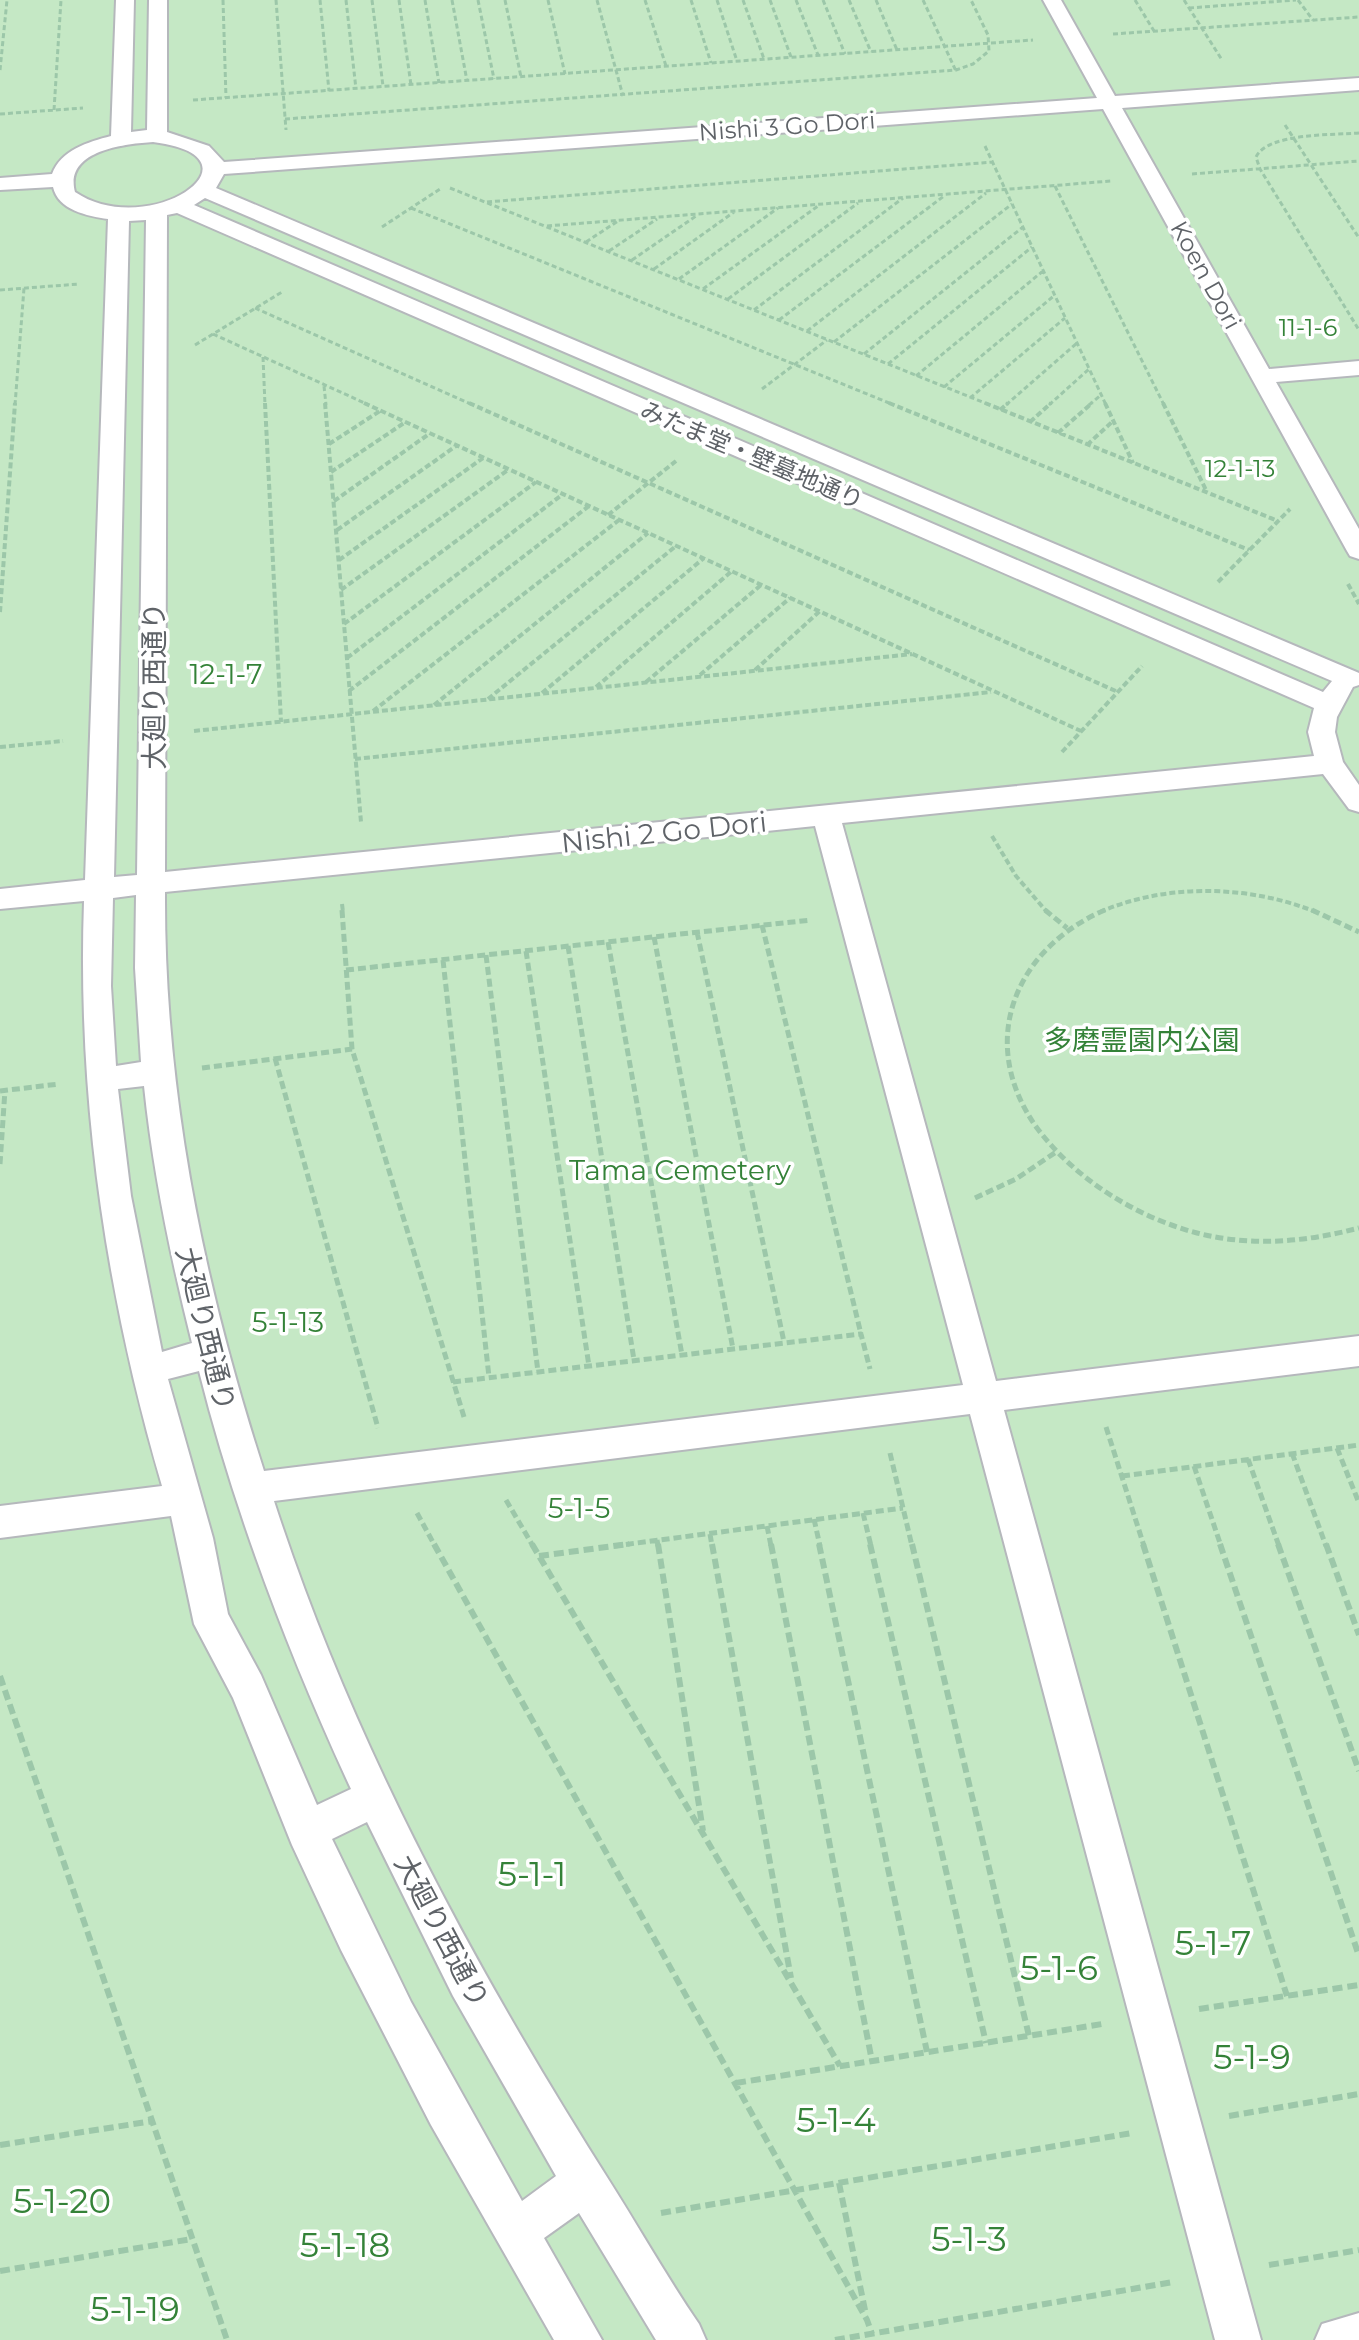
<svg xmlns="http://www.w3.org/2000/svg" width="1359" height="2340" font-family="Montserrat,'Noto Sans JP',sans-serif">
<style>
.green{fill:#c5e8c5}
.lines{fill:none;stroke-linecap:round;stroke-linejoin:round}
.lane-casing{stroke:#b5b8bc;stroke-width:4}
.path-far3{stroke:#9cc7a9;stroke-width:3;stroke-dasharray:5 3;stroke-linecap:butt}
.path-far2{stroke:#9cc7a9;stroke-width:4;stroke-dasharray:6 3;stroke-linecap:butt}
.path-far1{stroke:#9cc7a9;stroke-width:5;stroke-dasharray:8 4;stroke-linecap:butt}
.path{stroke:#9cc7a9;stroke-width:6;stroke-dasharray:10 5;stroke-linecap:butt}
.lane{fill:#fff;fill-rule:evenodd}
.labels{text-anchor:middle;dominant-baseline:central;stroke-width:7;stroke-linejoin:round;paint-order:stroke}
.far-street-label{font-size:24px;fill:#5f6368;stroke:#fff}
.far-park-label{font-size:24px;fill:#348238;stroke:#fff}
.park-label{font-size:28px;fill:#348238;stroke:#fff}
.street-label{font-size:28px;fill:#5f6368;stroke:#fff}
.near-park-label{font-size:34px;fill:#348238;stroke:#fff}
</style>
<rect width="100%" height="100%" fill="#f1efe8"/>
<!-- green -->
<path class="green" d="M0,0h1359v2340h-1359z"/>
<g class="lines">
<!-- lane casing -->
<g class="lane-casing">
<path id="lane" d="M116,0h18l-3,132 16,-2 2,-130h18v132l42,14 15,16 873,-64 -54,-98h18l54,96 244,-18v12l-237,18 147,261 90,-8v14l-83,7 83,147v30l-9,-3 -3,-5 -244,-442 -879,65 -8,14 1143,485v12l-6,2 -16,30 -2,15 8,30 16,23v27l-10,-3 -26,-35 -481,49 154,558 363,-45v30l-355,44 257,930h-46l-245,-926 -696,87c78,242 202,470 338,684 29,46 56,94 87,139l7,16h-50l-77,-127 -35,25 58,102h-48l-123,-215 -90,-175 -49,-105 -59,-147 -39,-74 -23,-108 -171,22v-32l162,-20c-56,-191 -85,-387 -78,-585l-84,8v-20l85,-9 23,-661c-21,-3 -50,-9 -55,-32l-53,3v-12l52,-4c9,-24 36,-32 59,-38zM153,142c119,15 -4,100 -78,50 -11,-41 48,-48 78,-50zM205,198l1127,483 -9,11 -1129,-487zM177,213l1137,495 -6,24 6,24 -1149,116 2,-657zM146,220l-9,655 -23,2 15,-656zM815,826l148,559 -699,86c-61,-189 -100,-380 -99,-579zM136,895l-1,73 6,94 -25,4 -5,-80 2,-88zM144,1086c9,87 27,173 48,257l-30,9 -31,-156 -13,-107zM199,1371c36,143 90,284 152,418l-34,16 -56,-130 -33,-61 -15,-76 -45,-159zM367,1822l86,174 103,180 -34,25 -111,-199 -79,-163z
M1359,2313v27h-44l7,-16z"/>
</g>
<!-- path-far3 -->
<path class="path-far3" d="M223,0l3,98
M276,0l10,130
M320,0l9,91
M346,0l10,89
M372,0l11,86
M399,0l12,85
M425,0l14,83
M452,0l15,81
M478,0l16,79
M505,0l16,77
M548,0l17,74
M597,0l26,96
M645,0l21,66
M691,0l20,63
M717,0l20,61
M743,0l21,59
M770,0l21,57
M796,0l22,55
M823,0l22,54
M849,0l22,52
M876,0l21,50
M923,0l33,71
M1135,0l19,31
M1184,0l38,60
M1298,0l15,20
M1189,8l107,-8
M1113,34l246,-17
M0,70l7,-70
M193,100l840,-60
M54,110l7,-110
M0,114l83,-6
M285,119l671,-49 17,-6 16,-13 -1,-16 -17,-35
M1285,125l74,113
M1359,133c-26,2 -92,0 -103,24l4,12 99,161
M985,146l121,259
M1192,174l167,-13
M1055,186l109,219
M450,188l540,217
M487,202l506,-40
M411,208l483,197
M547,226l564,-45
M382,227l58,-38
M586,242l32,-21
M609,251l48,-32
M632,260l64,-44
M654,269l80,-57
M679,279l99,-71
M703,289l115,-83
M0,290l79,-6
M728,299l130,-96
M255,308l218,97
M754,310l149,-112
M779,320l165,-124
M807,331l179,-138
M213,334l156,71
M834,342l178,-138
M195,345l87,-53
M864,354l159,-127
M263,357l2,48
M888,364l144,-117
M916,376l127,-105
M324,386l2,19
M944,387l111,-92
M762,389l65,-49
M970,398l95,-80
M15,405l9,-117
M1006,405l71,-62
M1049,405l40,-36
M1089,405l12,-10"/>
<!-- path-far2 -->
<path class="path-far2" d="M265,403l16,319
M325,403l36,419
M364,403l717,328
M469,403l649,289
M889,403l360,147
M985,403l293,118
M1105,403l28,60
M1163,403l44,89
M1000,410l8,-7
M1030,422l21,-19
M1058,433l34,-30
M329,444l51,-33
M1087,445l26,-24
M331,472l73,-49
M334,501l95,-67
M608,515l68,-54
M337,530l119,-84
M339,560l144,-102
M1218,582l72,-73
M1348,584l11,20
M341,590l167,-120
M0,612l15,-209
M344,624l192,-142
M347,658l216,-164
M755,670l65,-59
M700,675l90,-77
M646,682l115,-97
M596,687l136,-116
M349,691l240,-185
M542,693l162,-135
M488,699l188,-153
M434,705l214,-172
M373,711l246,-191
M194,731l718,-77
M0,747l63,-6
M1062,752l80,-86
M355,759l636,-67
M992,836l24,40 31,36
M342,904l1,8
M1100,912c67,-29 149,-27 216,0"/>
<!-- path-far1 -->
<path class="path-far1" d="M342,910l10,139 112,368
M1045,910l22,18
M1105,910c-91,39 -129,133 -68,218 38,51 99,89 160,105 54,14 109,9 162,-5
M1312,910l47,22
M762,925l99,409
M697,932l87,410
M654,937l79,412
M608,942l74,413
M568,946l66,414
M526,951l63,415
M486,955l52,417
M443,960l46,417
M346,970l465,-50
M275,1058l103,370
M202,1068l150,-19
M0,1091l59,-7
M0,1164l5,-74
M975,1198l41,-19 40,-27
M453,1382l408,-48 9,35
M1106,1427l38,119
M1337,1448l22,55
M890,1453l22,93
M1292,1453l34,93
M1248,1459l31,87
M1194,1466l27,80
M1122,1476l237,-31
M506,1500l27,46
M417,1513l18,33
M863,1513l8,33
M814,1519l6,27
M767,1526l4,20
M710,1534l2,12
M657,1540l1,6
M614,1546l289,-38"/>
<!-- path -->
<path class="path" d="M434,1544l433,776 5,14
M532,1544l308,522
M658,1544l45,287
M712,1544l79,434
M771,1544l101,517
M819,1544l108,508
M870,1544l116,499
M912,1544l117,492
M1143,1544l144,452
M1220,1544l139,412
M1278,1544l81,227
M1326,1544l33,91
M539,1556l90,-12
M0,1676l227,664
M1199,2009l160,-24
M736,2083l366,-59
M1229,2116l130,-22
M0,2145l153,-24
M839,2183l27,132
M661,2213l471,-80
M1269,2265l90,-15
M0,2271l192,-32
M835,2340l338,-58"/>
<!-- lane -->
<use href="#lane" class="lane"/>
</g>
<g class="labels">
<!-- far-street labels -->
<g class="far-street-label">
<text transform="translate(787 126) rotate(-4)">Nishi 3 Go Dori</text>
<text transform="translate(1206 275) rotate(61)">Koen Dori</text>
<text transform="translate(752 455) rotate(23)">みたま堂・壁墓地通り</text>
</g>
<!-- far-park labels -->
<g class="far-park-label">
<text x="1308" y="327">11-1-6</text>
<text x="1240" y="468">12-1-13</text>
</g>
<!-- park labels -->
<g class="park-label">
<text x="226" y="674">12-1-7</text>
<text x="1142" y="1040">多磨霊園内公園</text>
<text x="680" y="1170">Tama Cemetery</text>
<text x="288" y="1322">5-1-13</text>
<text x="579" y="1508">5-1-5</text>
</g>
<!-- street labels -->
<g class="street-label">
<text transform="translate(154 686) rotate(-90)">大廻り西通り</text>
<text transform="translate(664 832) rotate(-6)">Nishi 2 Go Dori</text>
<text transform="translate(206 1329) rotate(76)">大廻り西通り</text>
<text transform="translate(442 1931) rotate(62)">大廻り西通り</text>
</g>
<!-- near-park labels -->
<g class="near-park-label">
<text x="532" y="1874">5-1-1</text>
<text x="1213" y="1943">5-1-7</text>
<text x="1059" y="1968">5-1-6</text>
<text x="1252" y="2057">5-1-9</text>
<text x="836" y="2120">5-1-4</text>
<text x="62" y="2201">5-1-20</text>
<text x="969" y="2239">5-1-3</text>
<text x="345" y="2245">5-1-18</text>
<text x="135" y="2309">5-1-19</text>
</g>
</g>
</svg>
